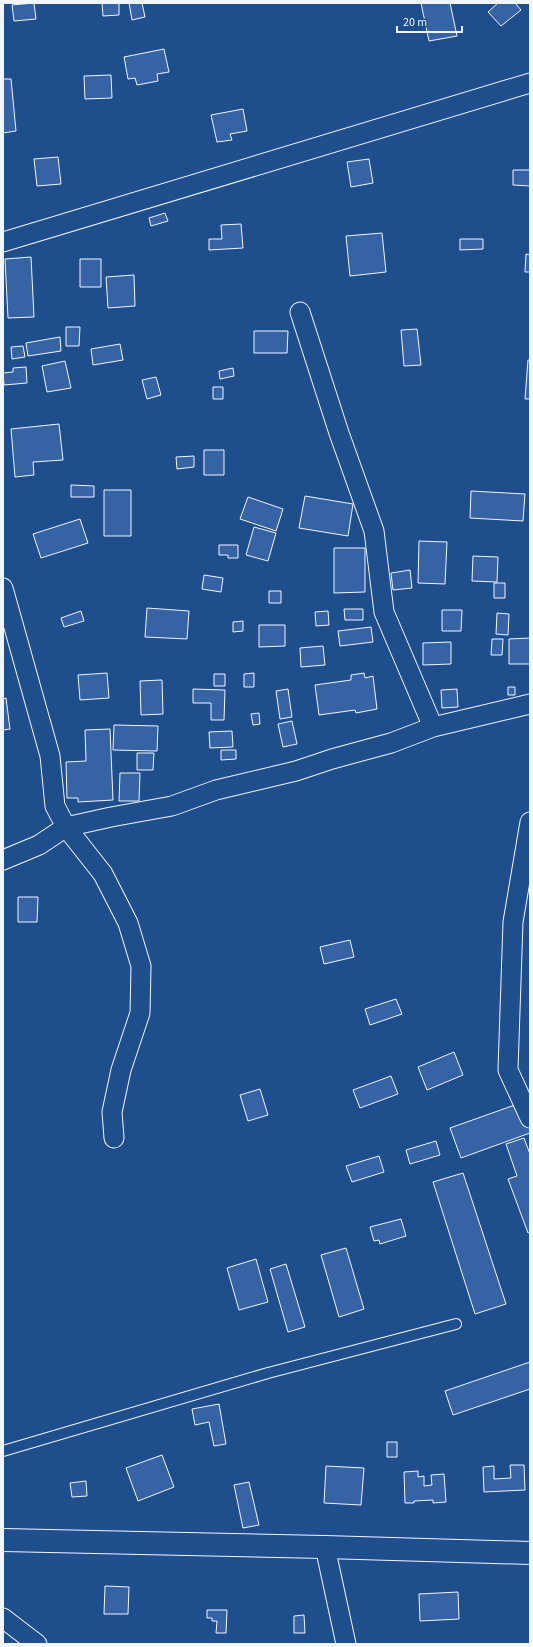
<svg xmlns="http://www.w3.org/2000/svg" width="533" height="1647" font-family="'Source Sans 3',sans-serif">
<style>
.building{fill:#3563a3;stroke:#f2f6ff}
.lines{fill:none;stroke-linecap:round;stroke-linejoin:round}
.lane-casing{stroke:#f2f6ff;stroke-width:12}
.street-casing{stroke:#f2f6ff;stroke-width:21}
.secondary-casing{stroke:#f2f6ff;stroke-width:24}
.lane{stroke:#1f4e8c;stroke-width:10}
.street{stroke:#1f4e8c;stroke-width:19}
.secondary{stroke:#1f4e8c;stroke-width:22}
</style>
<rect width="100%" height="100%" fill="#1f4e8c"/>
<!-- building -->
<path class="building" d="M34,3l2,16 -22,2 -2,-16z
M102,3h17v12l-16,1z
M129,3h13l3,14 -13,3z
M421,3h29l7,33 -28,5z
M498,3h17l6,7 -20,16 -13,-14z
M164,49l5,23 -12,2 1,7 -21,4 -2,-7 -7,1 -4,-22z
M111,75l1,23 -27,1 -1,-23z
M3,79h8l5,52 -13,2z
M243,109l4,22 -17,3 2,6 -15,2 -6,-27z
M58,157l3,27 -24,2 -3,-27z
M369,159l4,24 -22,4 -4,-25z
M513,170h17v16l-17,-1z
M165,213l3,8 -17,5 -2,-8z
M241,224l2,24 -34,2v-11h13l-1,-14z
M382,233l4,39 -36,4 -4,-40z
M460,239h23v10l-23,1z
M526,254l4,1v17h-5z
M31,257l3,60 -26,1 -3,-59z
M80,259h21v28h-21z
M134,275l1,31 -27,2 -2,-31z
M66,327h14l-1,19h-13z
M417,329l4,36 -17,1 -3,-36z
M254,331h34l-1,22h-33z
M60,337l1,14 -33,5 -2,-13z
M120,344l3,16 -30,5 -2,-16z
M23,346l2,11 -13,2 -1,-12z
M528,360h2v39h-5z
M65,361l6,27 -24,4 -5,-26z
M26,367l1,16 -23,2 -1,-12 10,-1v-4z
M233,368l1,8 -14,3 -1,-8z
M156,377l5,18 -14,4 -5,-19z
M213,387h10v12h-10z
M59,424l4,36 -30,2 1,13 -19,2 -4,-48z
M204,450h20v25h-20z
M194,456v11l-17,2 -1,-12z
M71,485l23,1v11h-23z
M104,490h27v46h-27z
M471,491l54,3 -2,27 -53,-3z
M305,496l48,8 -5,32 -49,-8z
M248,497l35,12 -7,22 -36,-12z
M80,519l8,24 -47,15 -8,-24z
M254,527l22,6 -8,28 -22,-6z
M419,541l28,1 -2,42 -27,-1z
M219,545h19v13h-10v-3h-9z
M334,548h31v44l-31,1z
M473,556l25,1 -1,25 -25,-1z
M410,570l2,18 -19,2 -2,-17z
M204,575l19,3 -2,14 -19,-3z
M494,583h11v15h-11z
M269,591h12v12h-12z
M147,608l42,3 -2,28 -42,-2z
M344,609h19v11h-18z
M442,610h20l-1,21h-19z
M81,611l3,10 -20,6 -3,-9z
M328,611l1,14 -13,1 -1,-14z
M497,613l12,1 -1,21 -12,-1z
M243,621v10l-10,1v-10z
M259,625h26v21l-26,1z
M371,627l2,15 -33,4 -2,-15z
M530,638v26h-21v-25z
M492,639h11l-1,16h-11z
M451,642v22l-28,1v-22z
M323,646l2,19 -24,2 -1,-19z
M107,673l2,25 -29,2 -2,-25z
M254,673v14h-10v-13z
M364,673l1,5 8,-2 4,33 -21,4 -1,-3 -36,5 -4,-30 36,-5v-5z
M214,674h11v12h-11z
M162,680l1,34 -22,1 -1,-34z
M508,687h7v8h-7z
M193,689l32,1 -1,30h-13v-17h-18z
M288,689l4,28 -12,2 -4,-28z
M457,689l1,18 -16,1 -1,-18z
M6,698l4,31 -7,1v-31z
M259,713l1,11 -7,1 -2,-11z
M292,721l5,23 -14,3 -5,-23z
M114,725l44,1 -1,25 -44,-1z
M110,729l3,71 -35,2v-4h-11l-1,-36 20,-1 -1,-31z
M232,731l1,16 -23,1 -1,-16z
M221,750h15v9l-15,1z
M137,753h17l-1,17h-16z
M120,773h20l-1,28h-20z
M18,897h20l-1,25h-19z
M350,940l4,17 -30,7 -4,-17z
M396,999l6,15 -32,11 -5,-16z
M454,1052l9,23 -36,15 -9,-23z
M391,1076l7,18 -38,14 -7,-18z
M260,1089l8,26 -20,6 -8,-26z
M526,1101l4,11v21l-69,25 -11,-30z
M524,1138l6,16v78l-2,1 -20,-54 9,-3 -11,-32z
M436,1141l4,14 -30,9 -4,-14z
M379,1156l5,16 -32,10 -6,-16z
M463,1173l43,131 -31,10 -42,-132z
M401,1219l5,17 -26,8 -1,-4 -5,1 -4,-14z
M346,1248l18,61 -25,8 -18,-62z
M256,1259l12,43 -29,8 -12,-42z
M286,1264l19,63 -17,5 -18,-63z
M530,1362v27l-77,26 -8,-24z
M219,1404l7,40 -12,2 -5,-24 -14,3 -3,-16z
M387,1442h10v15h-10z
M162,1455l12,32 -36,14 -12,-33z
M510,1465h14l1,25 -41,2 -1,-25 11,-1v13l17,-1z
M326,1466l38,2 -3,37 -37,-2z
M418,1471v6l6,-1v10l8,-1 -1,-10 13,-1 2,28 -13,1v-3l-19,1v2h-9l-1,-31z
M86,1481l1,15 -15,1 -2,-14z
M249,1482l10,43 -16,3 -9,-43z
M105,1586l24,1 -1,27h-24z
M458,1592l1,27 -39,2 -1,-27z
M207,1610h20l-1,23h-10l1,-12h-5v-3h-5z
M304,1615l1,18h-11v-17z"/>
<g class="lines">
<!-- lane casing -->
<g class="lane-casing">
<path id="lane" d="M3,1451l265,-78 188,-49"/>
</g>
<!-- street casing -->
<g class="street-casing">
<path id="street" d="M3,242l527,-159
M300,312l39,121 35,98 10,81 49,115
M3,588l47,168 5,50 11,21 37,47 25,49 13,43 -1,47 -19,57 -9,42 2,26
M530,822l-17,100 -5,148 22,48
M3,860l36,-15 27,-18 45,-10 61,-11 44,-16 80,-19 36,-12 59,-16 42,-16 97,-23
M325,1547l21,97
M3,1618l34,26"/>
</g>
<!-- secondary casing -->
<g class="secondary-casing">
<path id="secondary" d="M3,1540l322,7 205,6"/>
</g>
<!-- lane -->
<use href="#lane" class="lane"/>
<!-- street -->
<use href="#street" class="street"/>
<!-- secondary -->
<use href="#secondary" class="secondary"/>
</g>
<!-- border -->
<rect width="533" height="1647" fill="none" stroke="#f2f6ff" stroke-width="8"/>
<!-- scale -->
<path d="M397 26v6h65v-6" fill="none" stroke="#f2f6ff" stroke-width="2"/>
<text x="403" y="26" font-size="12" fill="#f2f6ff" stroke="#1f4e8c" stroke-width="3" paint-order="stroke">20 m</text>
</svg>
